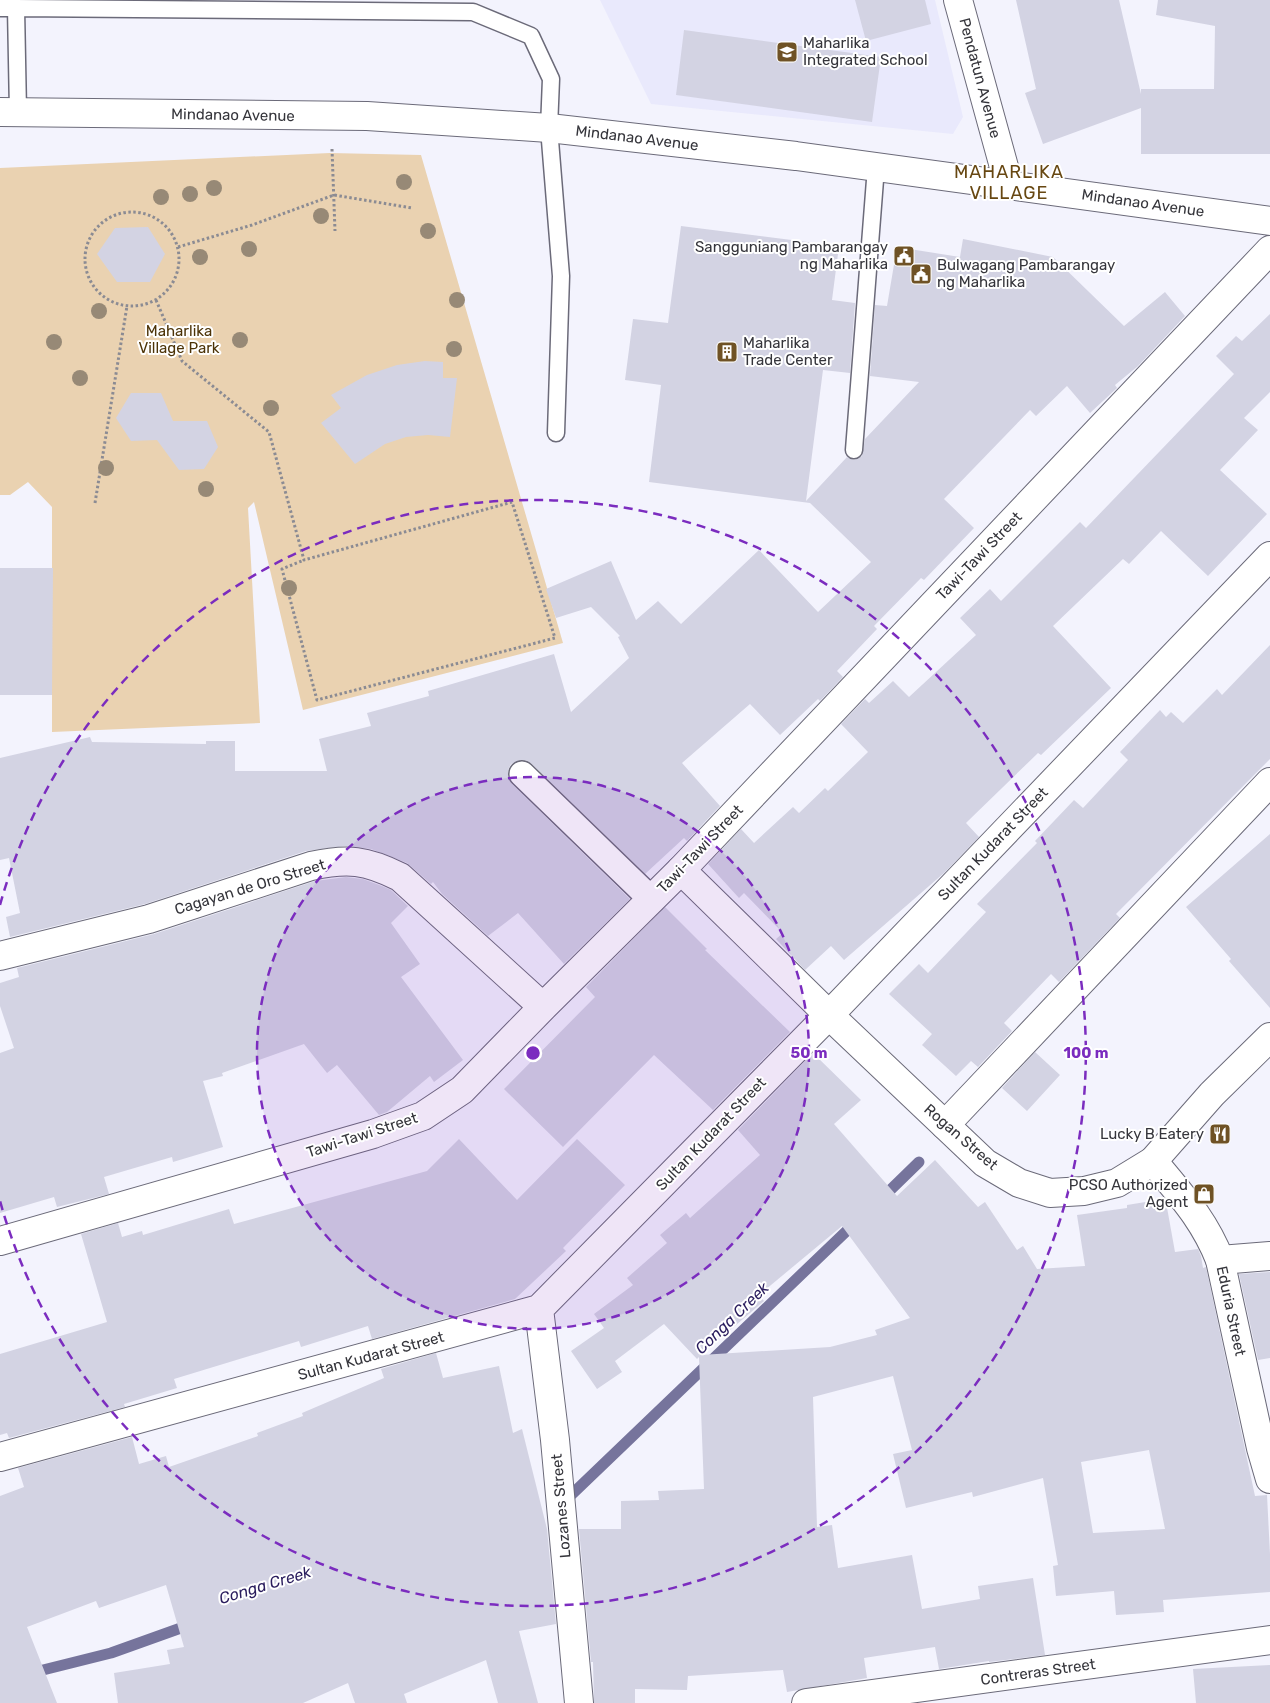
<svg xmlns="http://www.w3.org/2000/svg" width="1270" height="1703" font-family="Rubik,sans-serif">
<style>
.built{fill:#e9e9fc}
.green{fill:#ead2b1}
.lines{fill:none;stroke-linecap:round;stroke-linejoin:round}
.stream{stroke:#76749c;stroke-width:11}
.building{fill:#d3d3e3;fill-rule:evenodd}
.service-casing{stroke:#6b6a79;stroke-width:19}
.pedestrian-casing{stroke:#6b6a79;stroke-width:28}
.minor-casing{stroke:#6b6a79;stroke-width:30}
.tertiary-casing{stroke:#6b6a79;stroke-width:30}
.path{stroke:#8b8b93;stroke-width:3;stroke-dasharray:2.5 2.5;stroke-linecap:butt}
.service{stroke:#fff;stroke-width:16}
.pedestrian{stroke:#fff;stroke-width:25}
.minor{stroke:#fff;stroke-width:28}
.tertiary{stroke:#fff;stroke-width:28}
.tree{fill:#978976}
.ring{fill:none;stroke:#7b2cbf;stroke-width:2.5;stroke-dasharray:9 6}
.labels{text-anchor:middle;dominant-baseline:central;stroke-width:4;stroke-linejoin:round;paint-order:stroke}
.poi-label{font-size:15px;fill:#35353b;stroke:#fff;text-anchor:start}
.street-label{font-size:15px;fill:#35353b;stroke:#fff}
.park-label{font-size:15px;fill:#4c3307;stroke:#fff}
.water-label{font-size:16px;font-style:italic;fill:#291c5d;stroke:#fff}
.quarter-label{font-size:18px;letter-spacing:1px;fill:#674712;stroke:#fff}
.centre{fill:#7b2cbf;stroke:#fff;stroke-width:2.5}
.ring-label{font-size:15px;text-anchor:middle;font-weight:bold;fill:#7b2cbf;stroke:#fff;stroke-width:4;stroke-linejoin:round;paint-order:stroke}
</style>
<rect width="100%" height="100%" fill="#f3f3fd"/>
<!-- built -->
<path class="built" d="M600,0h335l28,117 -10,17 -302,-30z"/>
<!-- green -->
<path class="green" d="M330,153l91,2 142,488 -260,67 -49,-208 -6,6 12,215 -208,9v-225l-24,-25 -18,13h-10v-327z"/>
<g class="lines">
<!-- stream -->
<path class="stream" d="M880,1200l39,-38
M568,1498l289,-277
M31,1673l80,-20 81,-29"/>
</g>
<!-- building -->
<path class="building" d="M855,0h70l6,24 -65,17z
M1016,0h103l22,94v-5h73l1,-63 -59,-11 2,-15h112v154h-129v-46l-98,36 -18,-51 11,-4z
M684,30l197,27 -9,65 -196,-27z
M681,226l158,20 -7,54 23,3 -5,70 -27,-3 -17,131 41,-44 7,3 8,-4 3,-17 54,-57 -49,-6 5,-71 12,1 10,-59 63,10 3,-18 90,18 71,69 41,-34 20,24 -47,50 -23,19 2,3 -27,25 -23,-27 -31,30 -6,-6 -86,89 30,29 -50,52 -3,-2 -47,48 3,3 -40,42 6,6 -23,24 -2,-2 -38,36 -30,-31 -68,59 38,43 -33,35 -3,-3 -39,36 -113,-110 -6,-4h-7l-8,4 -3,6v7l4,7 118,115 -66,65 -46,-51 -30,23 -46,-42 -9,-12 -2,2 -24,-21 -36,-14 -24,-3 -41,5 -161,53 -135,33 -4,-20 14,-4 -11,-55 -9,2v-102l90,-21 2,5 114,2v-3h29v30h92l-8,-32 52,-13 -4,-13 62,-17 -1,-5 126,-37 17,58 58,-54 -11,-21 2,-1 -29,-29 -35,11 -10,-29 65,-28 25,59 22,-19 23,23 78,-74 59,62 53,-50 -61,-59 -161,-21 12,-97 -36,-5 8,-61 35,4z
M148,227l17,27 -15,28h-33l-20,-28 18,-26z
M1270,314v78l-26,26 14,12 -38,40 47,44 -59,62 -47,-45 -32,33 -6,-5 -70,67 58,62 -70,67 -3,-2 -70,68 -2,2 13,14 -35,36 -100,87 -13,-14 -26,24 -29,-31 7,-6 -39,-40 -5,5 -31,-34 33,-35 13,14 39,-36 6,6 26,-25 3,3 40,-39 -27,-28 24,-25 4,4 24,-22 16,16 67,-62 -16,-17 30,-29 11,12 79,-79 6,6 148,-154 -18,-18 20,-20 6,5z
M425,361l18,1v16h14l-7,59 -22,-2 -22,2 -21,7 -30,20 -34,-41 20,-15 -10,-13 36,-20 30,-10z
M131,393h30l12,28h34l11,26 -14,22 -25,1 -22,-30 -26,1 -15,-23z
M0,568h53l-1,127h-52z
M1270,645v114l-154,155 4,4 -61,64 -8,-8 -47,49 8,8 -34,36 -7,-6 -15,15 -34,-31 10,-11 -43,-40 30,-30 9,9 58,-61 -9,-8 60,-61 -2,-2 39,-41 9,8 45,-48 -8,-8 40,-42 6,7 5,-5 12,11 34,-34 5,6z
M1270,834v174l-41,-47 2,-2 -45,-52z
M346,877l17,2 19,7 9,4 17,16 -17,17 29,41 -19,13 62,83 -29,22 -4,-6 -43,36 -8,3 -42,-50 -10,8 -23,-29 -82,29 1,3 -20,5 20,66 -50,15 -1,-5 -68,20 5,17 -52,13 -3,-10 -54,16v-160l14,-5 -14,-42v-23l19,-6 -2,-9 137,-34 161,-53z
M665,907l42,42 -2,1 85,82 -77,78 -59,-55 -91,92 -59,-58 91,-92 -9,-10z
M1035,1052l25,23 -33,36 -25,-23z
M813,1053l48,47 -27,24 63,72 38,-36 43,47 7,-5 32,48 6,-4 14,23 48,-3 -8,-51 50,-7v-3l37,-6 2,3 9,50 23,-3 3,7 2,12 3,-1 49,229 12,-1 3,59v38l-107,8 1,12 -48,3 -2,-24 -58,5 -3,-30 5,-1 -15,-87 -70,19 -1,-5 -66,16 -13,-54 19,-4 -19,-74 -80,21 4,130 15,-2 6,43 74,-13 10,54 58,-10 -2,-13 55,-8 12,77 -56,7v-1l-50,8 -4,-22 -71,11 3,20 -80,14 -4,-22 -95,6 -1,14 -52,-1v14h-41l-1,-41h-2l-12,-133h42v-28l38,-1 -1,-9 46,-2 -5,-132 -2,2 -33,-35 -49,37 7,11 -25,17 -26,-38 33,-23 -10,-14 39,-29 -6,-7 40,-35 -7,-8 26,-22 4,5 70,-63 -22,-25zM842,1226l68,92 -35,12 2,5 -47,12 -129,8 63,-54 -5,-6zM1149,1450l16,79 -72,4 -12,-71z
M459,1139l58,61 60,-61 48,46 -62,63 3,3 -51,48 -143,40 -4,-13 -67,21 -2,-6 -125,38 3,9 -53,16 1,3 -116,31 -2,-5 -7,2v-81l107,-32 -26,-88 37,-11 4,14 20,-6 1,4 86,-26 5,15 193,-53z
M1270,1272v86l-12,2 -19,-86z
M436,1353l7,25 56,-12 14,67 9,-4 25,100 9,95 -37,7 19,72h-40l-12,-43 -82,34 3,9h-52l-7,-20 -45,20h-185l-4,-30 56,-9 -3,-14 17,-3 -18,-62 -67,23 -3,-7 -69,26 30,76h-57v-207l24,-9 -6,-19 114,-31 7,27 27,-8 3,11 89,-31 -1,-3 46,-17 -1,-3 82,-35 -3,-9z
M1270,1665v38h-74l-3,-34z"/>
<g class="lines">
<!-- service casing -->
<g class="service-casing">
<path id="service" d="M0,8h16
M18,112l-2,-104 457,4 58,24 20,43 -2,49 12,148 -5,157
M854,450l22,-283"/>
</g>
<!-- pedestrian casing -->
<g class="pedestrian-casing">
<path id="pedestrian" d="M522,774l130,126"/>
</g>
<!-- minor casing -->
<g class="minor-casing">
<path id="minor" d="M0,956l149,-37 162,-53c37,-8 55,-6 89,11l143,130
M945,1125l325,-343
M1153,1161l59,-67 58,-57
M0,1241l373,-107 50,-18 39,-26 81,-83 138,-137
M1220,1260l50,-4
M539,1309l16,131 24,263
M0,1457l539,-148 290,-294 441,-459
M806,1703l464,-63"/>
</g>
<!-- tertiary casing -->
<g class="tertiary-casing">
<path id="tertiary" d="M958,0l51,185
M0,112l367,4 182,12 247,28 474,65
M1270,250l-589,620 148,145 156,148 34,20 31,10 34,-2 33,-8 36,-22c27,33 51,58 67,99l41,188 9,31"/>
</g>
<!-- path -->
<path class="path" d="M332,149l3,82
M85 259a47 47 0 1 1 94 0a47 47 0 1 1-94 0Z
M178,247l74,-22 82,-30 78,13
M156,300l26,61 87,71 35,128 208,-58 43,136 -238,62 -35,-131 22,-9
M95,503l32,-197"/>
<!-- service -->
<use href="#service" class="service"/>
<!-- pedestrian -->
<use href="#pedestrian" class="pedestrian"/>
<!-- minor -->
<use href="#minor" class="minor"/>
<!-- tertiary -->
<use href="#tertiary" class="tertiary"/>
</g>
<!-- trees -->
<g class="tree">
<circle cx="404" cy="182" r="8"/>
<circle cx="214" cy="188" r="8"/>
<circle cx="190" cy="194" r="8"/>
<circle cx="161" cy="197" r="8"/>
<circle cx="321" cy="216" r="8"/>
<circle cx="428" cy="231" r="8"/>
<circle cx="249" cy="249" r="8"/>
<circle cx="200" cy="257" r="8"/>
<circle cx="457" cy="300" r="8"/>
<circle cx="99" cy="311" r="8"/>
<circle cx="240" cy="340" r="8"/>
<circle cx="54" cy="342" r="8"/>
<circle cx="454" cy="349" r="8"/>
<circle cx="80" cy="378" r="8"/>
<circle cx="271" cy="408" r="8"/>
<circle cx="106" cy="468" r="8"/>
<circle cx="206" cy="489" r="8"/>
<circle cx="289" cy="588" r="8"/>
</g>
<!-- distance rings -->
<circle cx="533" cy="1053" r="276" fill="#7b2cbf" fill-opacity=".12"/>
<g class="ring">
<circle cx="533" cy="1053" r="276"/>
<path d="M0 905A553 553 0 1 1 0 1201"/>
</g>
<!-- icons -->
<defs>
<g id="school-square" transform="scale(1.125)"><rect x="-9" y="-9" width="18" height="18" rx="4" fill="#6f5225" stroke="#fff"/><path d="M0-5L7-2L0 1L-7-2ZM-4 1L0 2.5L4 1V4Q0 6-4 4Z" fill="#fff"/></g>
<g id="civic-square" transform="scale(1.125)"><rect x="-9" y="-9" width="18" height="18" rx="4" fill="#6f5225" stroke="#fff"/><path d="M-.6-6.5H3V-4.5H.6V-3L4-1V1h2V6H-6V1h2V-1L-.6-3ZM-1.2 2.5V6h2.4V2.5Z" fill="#fff"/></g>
<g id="building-square" transform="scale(1.125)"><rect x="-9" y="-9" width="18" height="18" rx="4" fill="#6f5225" stroke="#fff"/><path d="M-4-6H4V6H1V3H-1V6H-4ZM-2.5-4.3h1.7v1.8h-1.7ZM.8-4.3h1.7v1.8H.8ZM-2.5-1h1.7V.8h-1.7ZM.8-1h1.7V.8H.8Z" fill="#fff"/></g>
<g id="restaurant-square" transform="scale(1.125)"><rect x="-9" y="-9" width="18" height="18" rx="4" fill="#6f5225" stroke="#fff"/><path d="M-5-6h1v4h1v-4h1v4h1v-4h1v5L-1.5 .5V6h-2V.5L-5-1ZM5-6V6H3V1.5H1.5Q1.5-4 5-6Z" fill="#fff"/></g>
<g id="shop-square" transform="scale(1.125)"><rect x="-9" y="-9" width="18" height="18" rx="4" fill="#6f5225" stroke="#fff"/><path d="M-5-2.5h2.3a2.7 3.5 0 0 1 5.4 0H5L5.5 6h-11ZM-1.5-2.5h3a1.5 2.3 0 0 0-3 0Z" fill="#fff"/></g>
</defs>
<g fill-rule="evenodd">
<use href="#school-square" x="787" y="52"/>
<use href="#civic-square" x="904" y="256"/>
<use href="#civic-square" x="921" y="274"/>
<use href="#building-square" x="727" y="352"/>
<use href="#restaurant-square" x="1220" y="1134"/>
<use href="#shop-square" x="1204" y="1194"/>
</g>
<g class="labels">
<!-- poi labels -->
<g class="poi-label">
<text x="803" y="43">Maharlika<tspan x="803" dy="17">Integrated School</tspan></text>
<text x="888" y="247" text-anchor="end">Sangguniang Pambarangay<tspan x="888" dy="17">ng Maharlika</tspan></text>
<text x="937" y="265">Bulwagang Pambarangay<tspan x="937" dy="17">ng Maharlika</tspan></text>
<text x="743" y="343">Maharlika<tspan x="743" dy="17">Trade Center</tspan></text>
<text x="1204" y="1134" text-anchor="end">Lucky B Eatery</text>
<text x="1188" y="1185" text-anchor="end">PCSO Authorized<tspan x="1188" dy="17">Agent</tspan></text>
</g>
<!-- street labels -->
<g class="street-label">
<text transform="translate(980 78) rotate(75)">Pendatun Avenue</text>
<text transform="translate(233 115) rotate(1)">Mindanao Avenue</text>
<text transform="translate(637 138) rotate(7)">Mindanao Avenue</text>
<text transform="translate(1143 203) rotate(8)">Mindanao Avenue</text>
<text transform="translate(979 556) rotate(-46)">Tawi-Tawi Street</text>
<text transform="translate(993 844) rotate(-46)">Sultan Kudarat Street</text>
<text transform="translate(700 849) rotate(-46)">Tawi-Tawi Street</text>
<text transform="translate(250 887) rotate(-17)">Cagayan de Oro Street</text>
<text transform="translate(711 1134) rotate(-46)">Sultan Kudarat Street</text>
<text transform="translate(362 1135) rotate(-18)">Tawi-Tawi Street</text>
<text transform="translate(961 1137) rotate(41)">Rogan Street</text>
<text transform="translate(1231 1311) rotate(78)">Eduria Street</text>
<text transform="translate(371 1356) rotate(-15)">Sultan Kudarat Street</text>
<text transform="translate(561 1506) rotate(-95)">Lozanes Street</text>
<text transform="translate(1038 1672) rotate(-8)">Contreras Street</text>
</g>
<!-- park labels -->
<g class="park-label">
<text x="179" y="331">Maharlika<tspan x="179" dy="17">Village Park</tspan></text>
</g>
<!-- water labels -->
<g class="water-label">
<text transform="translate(732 1318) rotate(-44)">Conga Creek</text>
<text transform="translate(265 1585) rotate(-17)">Conga Creek</text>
</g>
<!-- quarter labels -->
<g class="quarter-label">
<text x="1009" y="172">MAHARLIKA<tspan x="1009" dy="21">VILLAGE</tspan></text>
</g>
</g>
<circle cx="533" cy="1053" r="8" class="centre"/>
<g class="ring-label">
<text x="809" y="1058">50 m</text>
<text x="1086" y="1058">100 m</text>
</g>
</svg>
